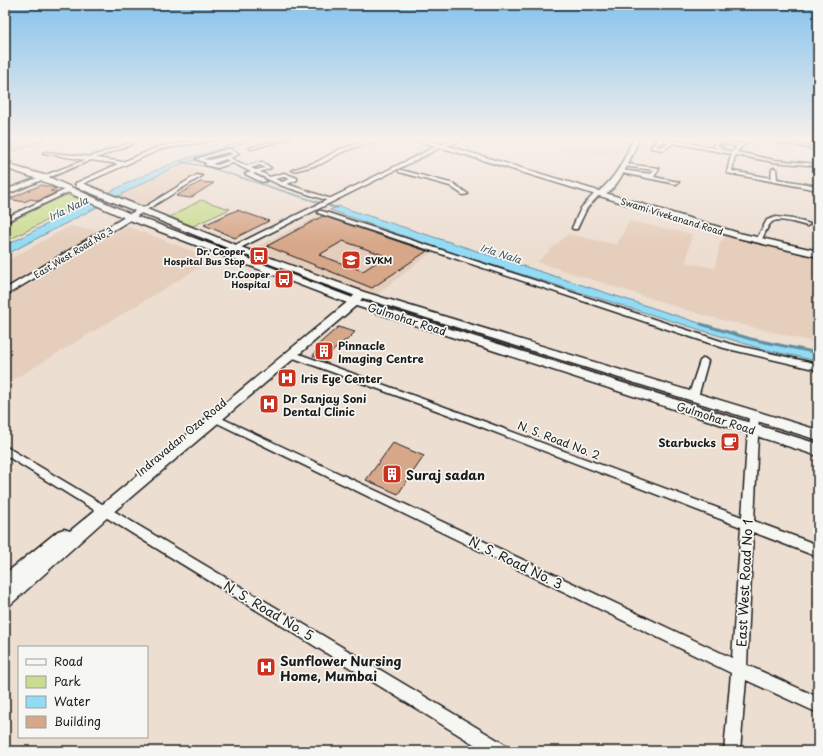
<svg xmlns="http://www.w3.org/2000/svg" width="823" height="756" font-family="'Playpen Sans',sans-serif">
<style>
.built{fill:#e6cebc}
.green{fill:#c9dc91;stroke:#727c56}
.water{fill:#93daf5;stroke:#638e9e}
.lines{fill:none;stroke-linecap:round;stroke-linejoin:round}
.stream-far2{stroke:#638e9e;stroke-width:1.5}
.stream-far1{stroke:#638e9e;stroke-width:2}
.stream{stroke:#638e9e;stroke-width:3}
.building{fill:#d7a789;stroke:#1c1c1c;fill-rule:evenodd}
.street-casing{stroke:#1c1c1c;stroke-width:3}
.secondary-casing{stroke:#1c1c1c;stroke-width:3}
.primary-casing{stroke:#1c1c1c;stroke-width:3}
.street{fill:#f6f6f2;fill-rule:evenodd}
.secondary{fill:#f6f6f2;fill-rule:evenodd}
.primary{fill:#f6f6f2;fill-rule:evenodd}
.labels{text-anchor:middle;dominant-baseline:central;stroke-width:3.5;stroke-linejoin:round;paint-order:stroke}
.far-street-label{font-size:9px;fill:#1c1c1c;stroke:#f6f6f2}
.far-poi-label{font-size:9px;font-weight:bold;fill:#1c1c1c;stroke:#f6f6f2;text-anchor:end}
.far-water-label{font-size:10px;font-style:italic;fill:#40555d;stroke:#f6f6f2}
.street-label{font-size:11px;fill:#1c1c1c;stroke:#f6f6f2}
.poi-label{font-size:11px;font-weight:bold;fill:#1c1c1c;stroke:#f6f6f2;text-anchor:start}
.near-poi-label{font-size:13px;font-weight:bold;fill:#1c1c1c;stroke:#f6f6f2;text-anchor:start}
.near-street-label{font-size:13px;fill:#1c1c1c;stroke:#f6f6f2}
</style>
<rect width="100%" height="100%" fill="#edded2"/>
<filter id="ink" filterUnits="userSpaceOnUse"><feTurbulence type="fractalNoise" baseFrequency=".025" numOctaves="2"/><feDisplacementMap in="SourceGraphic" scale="8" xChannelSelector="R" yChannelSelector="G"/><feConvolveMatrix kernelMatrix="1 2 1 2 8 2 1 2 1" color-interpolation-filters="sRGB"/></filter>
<g filter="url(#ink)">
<!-- built -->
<path class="built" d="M537,138h90l-10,19 -58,-7 6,-5 -6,-3z
M179,165l23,5 -62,37 -23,-11z
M330,210l107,38 -61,47 -124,-46z
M629,221l63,13 -6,28 29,6 5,-26 7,-6 88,21 3,9v77l-112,-27 -169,-54 31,-28 49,11z
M70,226l29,5 -94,56v-25z
M127,226l83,32v3l-205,124v-86z"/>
<!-- green -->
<path class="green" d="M25,139h22l-33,12 -9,-1v-4z
M66,195l20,5 -81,42v-18z
M201,200l29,9 -37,17 -23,-9z"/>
<!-- water -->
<path class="water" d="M246,138h5c-24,16 -53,19 -79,30l-167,87v-9c53,-27 105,-57 161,-80 26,-11 54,-15 80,-28z
M338,206l389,126 39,11 52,10v8l-56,-12 -325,-101 -107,-38z"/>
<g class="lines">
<!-- stream-far2 -->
<path class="stream-far2" d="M182,162l26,5 125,40"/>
<!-- stream-far1 -->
<path class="stream-far1" d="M330,206l7,2"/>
<!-- stream -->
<path class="stream" d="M701,324l50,15 67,14"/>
</g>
<!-- building -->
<path class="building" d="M200,182l14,1 -24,15 -14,-2z
M41,185l13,3 2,1 -6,2 7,1 -19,9 -7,-2 -7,3 -15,-3z
M237,210l32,11 -34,17 -31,-13z
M323,216l104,35 -55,37 -105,-42zM343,241l43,15 -23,15 -44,-16z
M338,327l17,5 -9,9h-2l-20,18 -11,-3 7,-13z
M393,443l31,13 -26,38 -32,-14z"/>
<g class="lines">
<!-- street casing -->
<g class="street-casing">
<path id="street" d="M213,138h13l-65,11 -83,37 -3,-2 1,-1 42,-19 -27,-4 -38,16 -2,-1v-2l34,-13 -42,-7 2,-1 45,5 42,-15v2l-36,14 27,4 35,-15z
M283,138h8l-40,11 -2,-1z
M375,138h7l-40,14 -21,12 -27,7 -2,-1 25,-8 21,-12z
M459,138h7l-12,6 -11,2 -2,-1z
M652,138h11l56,11 -7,-3 6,-5 22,3 10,-6h6l-13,7 -6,7 37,8 44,4v2l-44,-4 -39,-7 -3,16 39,7 1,-9 2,-1 2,1 1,10 41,7v4l-91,-17 4,-19 -57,-11 -11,7 -12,-2v-2l7,-6zM663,141l7,1 -8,5 -6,-1zM721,143l16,3 -5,6 -12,-3 2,-2 -5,-1z
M760,138h10l48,10v2z
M226,149h4l9,5 -9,4 17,8 15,-4 9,6 -11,4 10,5 14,-4 13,5v2l-10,4 47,16 -5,1 -49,-16 -25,-12 -2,1 14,7 -5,1 -17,-8 6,-2 -18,-9 -16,5 -12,-3 1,-2 -10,-4zM228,152l5,2 -24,6 -6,-1zM226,159l3,2 -12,4 -5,-1zM260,165l5,3 -9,2 -5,-2zM284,177l6,2 -8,3 -7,-3z
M7,161l4,1 -6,5v-4z
M625,164l34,4v1l-5,8 25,5 -3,2 -58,-12v-2h2l31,4 3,-4 -31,-4v-2z
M401,170l53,14 14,10 -5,1 -13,-9 -51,-14v-2z
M197,175l5,1 -59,36 -5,-1z
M69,188l2,1v2l-66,31v-4z
M596,192l5,1 -14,15 -10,21h-4l-1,-1 9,-20z
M318,211h4l408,133 88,20v6l-94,-22 -406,-135z
M776,217l17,2 17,5 -3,2c-7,-2 -29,-9 -35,-4 -5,4 -7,12 -10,17h-4l-1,-1 10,-18z
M291,351l181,66 270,100 7,-102 2,-2h6l2,2 -5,106 64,24v12l-65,-25 -6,133 71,32v16l-72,-33 -6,71h-16l7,-78 -520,-253 -2,-2 2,-2h6l515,242 9,-131 -275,-106 -178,-65 -1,-2 1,-2z
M704,358l4,3 -10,36 -5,3 -3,-1 -2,-2 12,-36z
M5,446l501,299 2,6h-23l-480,-296z"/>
</g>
<!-- secondary casing -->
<g class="secondary-casing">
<path id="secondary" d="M14,138h9l-18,8v-4z
M633,138h6c-5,14 -23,60 -41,58v-4c18,-14 27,-33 35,-54z
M441,144l5,1 -220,110 -3,1 -4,-3z
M51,173l5,1 -51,21v-5z
M138,209h6l1,2 -140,85v-7z
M360,291l5,3 -7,10 -248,211 -99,89 -6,3v-33l53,-43 6,-2 6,2 280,-231 7,-8z"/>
</g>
<!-- primary casing -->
<g class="primary-casing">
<path id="primary" d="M410,138h11l318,95 79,18v6l-84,-20z
M5,164l39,11 89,40 225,85 460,144v12l-468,-152 -223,-85 -89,-40 -33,-11z
M76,183h6l164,66 118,43 454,138v10l-462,-144 -116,-43 -164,-66z"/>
</g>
<!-- street -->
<use href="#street" class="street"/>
<!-- secondary -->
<use href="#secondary" class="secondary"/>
<!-- primary -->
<use href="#primary" class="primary"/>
</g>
</g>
<!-- sky -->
<linearGradient id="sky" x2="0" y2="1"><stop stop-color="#86c3ed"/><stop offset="0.57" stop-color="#f7f0eb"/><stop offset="1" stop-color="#f7f0eb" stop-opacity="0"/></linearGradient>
<rect width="823" height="244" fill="url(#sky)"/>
<!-- icons -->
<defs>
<g id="bus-square" transform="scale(1)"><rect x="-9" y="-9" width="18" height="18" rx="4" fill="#c8321e" stroke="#f6f6f2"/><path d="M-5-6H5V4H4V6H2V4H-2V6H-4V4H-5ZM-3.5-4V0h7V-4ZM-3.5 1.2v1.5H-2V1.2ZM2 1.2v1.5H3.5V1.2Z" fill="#fff"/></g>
<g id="university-square" transform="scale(1)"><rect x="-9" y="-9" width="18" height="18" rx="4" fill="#c8321e" stroke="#f6f6f2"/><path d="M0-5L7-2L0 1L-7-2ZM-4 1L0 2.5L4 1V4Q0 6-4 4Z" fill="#fff"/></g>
<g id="building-square" transform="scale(1)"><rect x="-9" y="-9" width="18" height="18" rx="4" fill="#c8321e" stroke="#f6f6f2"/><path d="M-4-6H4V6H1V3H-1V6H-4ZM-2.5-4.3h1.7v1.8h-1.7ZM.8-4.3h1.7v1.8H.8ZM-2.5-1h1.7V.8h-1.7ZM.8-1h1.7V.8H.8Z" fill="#fff"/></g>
<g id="hospital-square" transform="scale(1)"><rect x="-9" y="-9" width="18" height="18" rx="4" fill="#c8321e" stroke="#f6f6f2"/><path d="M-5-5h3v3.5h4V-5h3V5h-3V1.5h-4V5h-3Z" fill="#fff"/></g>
<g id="cafe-square" transform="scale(1)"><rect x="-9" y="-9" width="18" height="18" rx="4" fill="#c8321e" stroke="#f6f6f2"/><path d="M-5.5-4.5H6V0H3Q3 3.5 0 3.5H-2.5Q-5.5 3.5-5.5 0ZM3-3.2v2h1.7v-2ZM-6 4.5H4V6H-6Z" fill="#fff"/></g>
</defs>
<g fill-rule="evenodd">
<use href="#bus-square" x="259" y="256"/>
<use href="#university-square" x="351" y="260"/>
<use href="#bus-square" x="284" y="279"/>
<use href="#building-square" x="324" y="351"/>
<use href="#hospital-square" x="287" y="378"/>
<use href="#hospital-square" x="269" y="404"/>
<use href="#cafe-square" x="730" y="442"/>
<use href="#building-square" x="392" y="474"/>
<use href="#hospital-square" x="266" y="667"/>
</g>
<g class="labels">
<!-- far-street labels -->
<g class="far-street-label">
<text transform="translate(672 216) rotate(17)">Swami Vivekanand Road</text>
<text transform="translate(73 252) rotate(-31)">East West Road No 3</text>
</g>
<!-- far-poi labels -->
<g class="far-poi-label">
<text x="245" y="251">Dr. Cooper<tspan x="245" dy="10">Hospital Bus Stop</tspan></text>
<text x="365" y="260" text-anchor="start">SVKM</text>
<text x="270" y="274">Dr.Cooper<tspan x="270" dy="10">Hospital</tspan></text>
</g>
<!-- far-water labels -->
<g class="far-water-label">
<text transform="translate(68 208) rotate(-26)">Irla Nala</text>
<text transform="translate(501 253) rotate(18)">Irla Nala</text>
</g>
<!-- street labels -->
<g class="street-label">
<text transform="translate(407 319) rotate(18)">Gulmohar Road</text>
<text transform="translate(716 418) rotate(18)">Gulmohar Road</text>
<text transform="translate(181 437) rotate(-40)">Indravadan Oza Road</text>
<text transform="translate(559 440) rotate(21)">N. S. Road No. 2</text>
</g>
<!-- poi labels -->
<g class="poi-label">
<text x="338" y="345">Pinnacle<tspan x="338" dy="13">Imaging Centre</tspan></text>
<text x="301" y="378">Iris Eye Center</text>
<text x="283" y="398">Dr Sanjay Soni<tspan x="283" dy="13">Dental Clinic</tspan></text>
<text x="716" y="442" text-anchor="end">Starbucks</text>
</g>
<!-- near-poi labels -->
<g class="near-poi-label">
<text x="406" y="474">Suraj sadan</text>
<text x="280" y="660">Sunflower Nursing<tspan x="280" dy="15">Home, Mumbai</tspan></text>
</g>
<!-- near-street labels -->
<g class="near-street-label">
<text transform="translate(516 562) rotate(26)">N. S. Road No. 3</text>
<text transform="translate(744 583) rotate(-87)">East West Road No 1</text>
<text transform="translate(269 610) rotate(31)">N. S. Road No. 5</text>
</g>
</g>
<!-- margin -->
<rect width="823" height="756" fill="none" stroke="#f6f6f2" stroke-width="20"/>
<rect x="10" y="10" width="803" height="736" fill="none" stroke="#1c1c1c" stroke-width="1.5" filter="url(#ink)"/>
<!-- legend -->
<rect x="18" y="646" width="130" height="92" fill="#f6f6f2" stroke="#9f9f9c"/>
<rect x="26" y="659" width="20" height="6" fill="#f6f6f2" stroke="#9f9f9c"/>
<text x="54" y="666" font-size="12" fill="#1c1c1c">Road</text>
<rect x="26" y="676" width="20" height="12" fill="#c9dc91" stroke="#9f9f9c"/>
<text x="54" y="686" font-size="12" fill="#1c1c1c">Park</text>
<rect x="26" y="696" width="20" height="12" fill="#93daf5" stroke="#9f9f9c"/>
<text x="54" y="706" font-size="12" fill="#1c1c1c">Water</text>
<rect x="26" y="716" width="20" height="12" fill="#d7a789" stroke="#9f9f9c"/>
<text x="54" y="726" font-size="12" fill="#1c1c1c">Building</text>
</svg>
